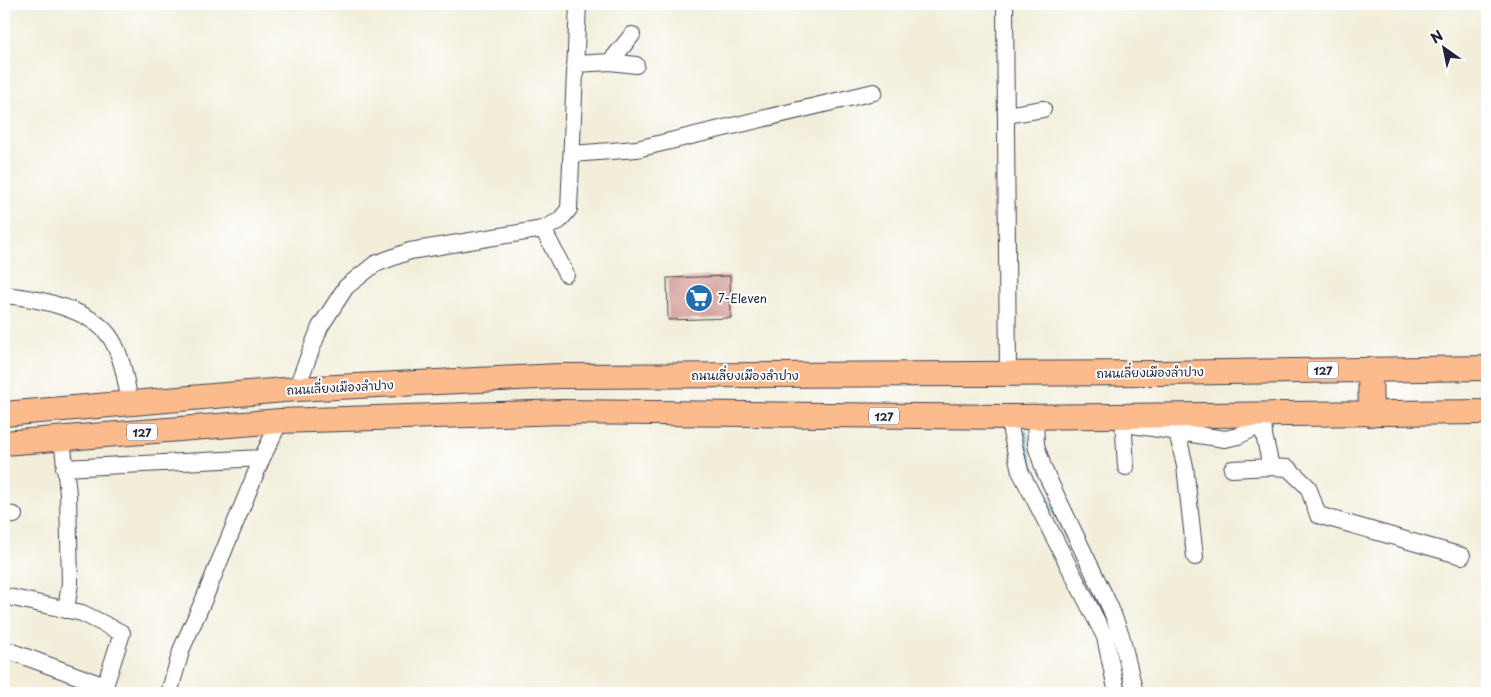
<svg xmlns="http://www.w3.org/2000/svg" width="1491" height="697" font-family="'Playpen Sans','Playpen Sans Thai',sans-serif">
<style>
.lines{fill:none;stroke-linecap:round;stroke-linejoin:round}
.stream{stroke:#4aa6c9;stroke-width:4}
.building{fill:#d29f96}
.minor-casing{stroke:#414153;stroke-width:18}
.highway-casing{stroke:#414153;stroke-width:26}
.minor{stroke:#fff;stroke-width:16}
.highway{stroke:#fbbb8c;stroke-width:24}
.labels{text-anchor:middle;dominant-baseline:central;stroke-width:4;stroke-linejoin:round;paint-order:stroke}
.shield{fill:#fff;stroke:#646476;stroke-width:1}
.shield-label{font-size:11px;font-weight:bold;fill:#22223b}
.poi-label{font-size:12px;fill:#22223b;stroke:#fff;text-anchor:start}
.street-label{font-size:12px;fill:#22223b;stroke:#fff}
</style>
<rect width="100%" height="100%" fill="#fff"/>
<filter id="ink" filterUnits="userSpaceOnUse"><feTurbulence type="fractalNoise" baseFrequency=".02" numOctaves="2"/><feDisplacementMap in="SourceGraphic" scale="10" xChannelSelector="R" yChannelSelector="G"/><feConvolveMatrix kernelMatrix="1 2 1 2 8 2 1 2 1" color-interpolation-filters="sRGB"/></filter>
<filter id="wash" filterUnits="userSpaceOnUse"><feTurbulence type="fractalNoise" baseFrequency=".0096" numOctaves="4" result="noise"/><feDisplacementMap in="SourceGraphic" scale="20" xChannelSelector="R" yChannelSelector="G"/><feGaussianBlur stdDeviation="1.12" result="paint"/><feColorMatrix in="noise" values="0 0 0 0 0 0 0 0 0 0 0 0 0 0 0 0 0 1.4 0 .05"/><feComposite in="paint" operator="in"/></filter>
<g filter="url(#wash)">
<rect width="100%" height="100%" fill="#f2eeda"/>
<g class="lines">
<!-- stream -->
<path class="stream" d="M1025,432l1,15 9,27 44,86
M1086,576l24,52
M1115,647l4,15"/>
</g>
<g id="blocks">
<!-- building -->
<path class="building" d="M730,276l1,42 -63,2 -1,-42z"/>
</g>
</g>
<g filter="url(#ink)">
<use href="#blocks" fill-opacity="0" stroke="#414153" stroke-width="1"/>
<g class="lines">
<!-- minor casing -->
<g class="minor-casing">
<path id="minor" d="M1005,4l3,370
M610,62l26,3
M575,64l35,-2 22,-27
M1006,115l37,-6
M572,154l65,-5 237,-57
M543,229l23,45
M4,295c32,3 90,14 108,45 11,19 14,42 18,63
M296,389l24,-62 26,-40 29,-23 35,-13 133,-22 16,-8 10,-12 9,-205
M1123,416l3,51
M1012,417l-1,15 9,39 85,166 12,56
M1035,417l1,28 8,25 66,137 11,28 14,58
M1177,423l1,13 7,30 10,91
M1126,424l99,15 13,-3 25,-12
M62,438l6,56 2,89 -4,27
M1271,467l17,1 20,19 10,28 144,41
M64,468l198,-10
M1232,469l39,-2 -7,-32 -1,-20
M4,514l10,1
M4,596l78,17 40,20 -17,53v7
M4,649l101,37
M169,693l13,-45 22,-49 58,-141 18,-37"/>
</g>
<!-- highway casing -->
<g class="highway-casing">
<path id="highway" d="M1370,369l1,45
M4,414l292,-25 263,-13 599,-3 329,-5
M4,443l276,-22 283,-9 449,5 475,-5"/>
</g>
<!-- minor -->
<use href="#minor" class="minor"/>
<!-- highway -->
<use href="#highway" class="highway"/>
</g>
</g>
<!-- icons -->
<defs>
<g id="supermarket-disc" transform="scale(1.4375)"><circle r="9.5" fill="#1f6fb2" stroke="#fff"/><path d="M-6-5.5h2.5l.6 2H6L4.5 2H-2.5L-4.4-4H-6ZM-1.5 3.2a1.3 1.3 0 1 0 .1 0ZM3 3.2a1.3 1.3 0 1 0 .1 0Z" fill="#fff"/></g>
</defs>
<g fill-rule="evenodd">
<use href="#supermarket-disc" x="699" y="298"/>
</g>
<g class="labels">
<!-- shield labels -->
<g class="shield">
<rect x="1308" y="361.5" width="30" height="17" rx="4"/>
<rect x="869" y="407.5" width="30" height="17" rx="4"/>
<rect x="127" y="423.5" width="30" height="17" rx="4"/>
</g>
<g class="shield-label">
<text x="1323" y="370">127</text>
<text x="884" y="416">127</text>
<text x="142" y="432">127</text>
</g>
<!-- poi labels -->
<g class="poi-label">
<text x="718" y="298">7-Eleven</text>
</g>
<!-- street labels -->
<g class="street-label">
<text transform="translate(1150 372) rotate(-1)">ถนนเลี่ยงเมืองลำปาง</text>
<text x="745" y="375">ถนนเลี่ยงเมืองลำปาง</text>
<text transform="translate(340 387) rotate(-3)">ถนนเลี่ยงเมืองลำปาง</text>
</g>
</g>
<!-- margin -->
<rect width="1491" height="697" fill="none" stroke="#fff" stroke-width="20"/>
<!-- north arrow -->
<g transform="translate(1444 48) rotate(327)" stroke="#ffffff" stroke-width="4" paint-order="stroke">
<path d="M0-4L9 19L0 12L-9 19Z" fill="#22223b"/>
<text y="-8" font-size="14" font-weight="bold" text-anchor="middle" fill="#22223b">N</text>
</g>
</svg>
